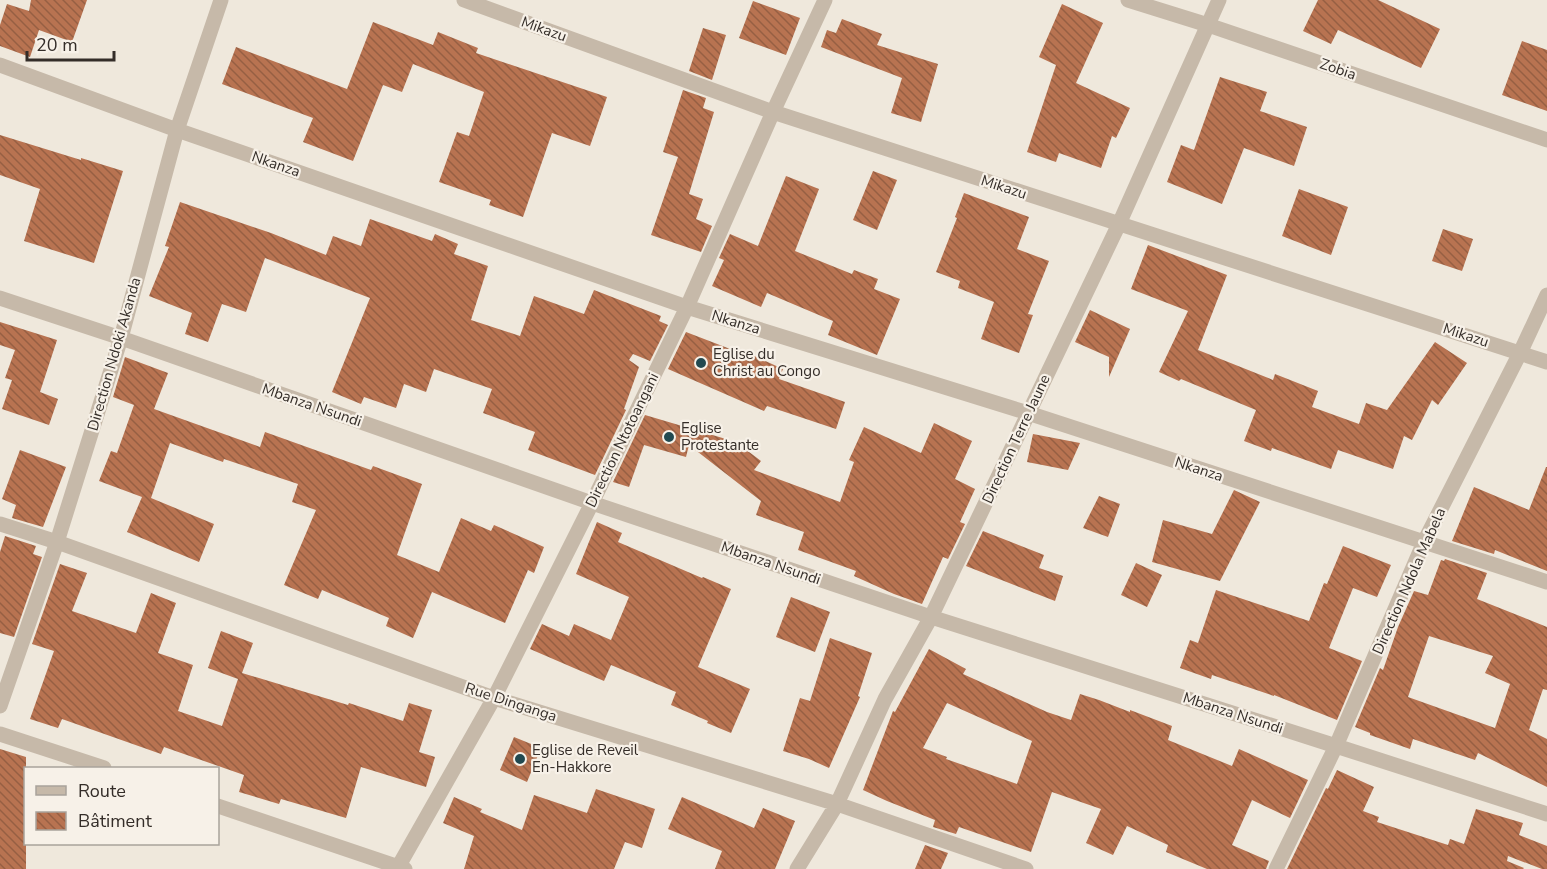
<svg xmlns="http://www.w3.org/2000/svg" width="1547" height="869" font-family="'Nunito Sans',sans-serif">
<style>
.building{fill:url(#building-back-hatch);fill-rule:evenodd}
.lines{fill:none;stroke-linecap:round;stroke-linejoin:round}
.minor{stroke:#c6b9a9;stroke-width:15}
.poi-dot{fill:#224950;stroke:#f7f1e8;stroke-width:2}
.labels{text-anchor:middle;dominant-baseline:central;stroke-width:4.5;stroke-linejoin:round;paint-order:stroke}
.street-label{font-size:15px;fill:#342d28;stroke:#f7f1e8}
.poi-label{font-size:15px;fill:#342d28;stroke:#f7f1e8;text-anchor:start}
</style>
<defs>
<pattern id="building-back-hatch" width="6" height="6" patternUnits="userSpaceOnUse" patternTransform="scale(1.5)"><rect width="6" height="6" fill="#b87351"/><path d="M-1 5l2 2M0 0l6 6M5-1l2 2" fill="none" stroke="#965f43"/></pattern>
</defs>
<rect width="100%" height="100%" fill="#efe8dc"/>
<!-- building -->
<path class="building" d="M31,0h56l-15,42 -33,-12 -9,27 -30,-11v-21l7,-21 22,7z
M1318,0h60l62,29 -19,39 -83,-38 -7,14 -28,-13z
M753,1l47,17 -14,37 -47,-17z
M1062,4l41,19 -27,60 54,25 -14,30 -4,-2 -11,32 -42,-15 -3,9 -29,-10 29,-87 -17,-8z
M842,19l40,15 -5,11 61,19 -17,58 -30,-9 11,-35 -81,-31 6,-17 9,3z
M373,22l60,23 5,-13 40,16 -2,5 131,44 -17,49 -38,-13 -29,84 -34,-12 2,-5 -52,-18 18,-50 12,4 15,-44 -71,-28 -11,28 -19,-7 -30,76 -50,-19 10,-24 -91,-34 14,-37 111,42z
M703,28l23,7 -14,45 -23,-9z
M1522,41l25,9v61l-45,-16z
M1220,77l47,15 -7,19 47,16 -13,39 -50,-18 -22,56 -55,-22 14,-37 13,5z
M683,90l23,8 -3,10 11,4 -25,82 14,5 -7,20 16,7 -11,26 -50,-17 27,-78 -15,-5z
M0,135l81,25v-2l42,13 -29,92 -70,-22 16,-52 -40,-14z
M873,171l24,9 -20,50 -24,-10z
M786,176l33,13 -24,62 57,23 2,-4 24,9 -4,10 26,10 -23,56 -49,-20 5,-14 -66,-28 -6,14 -49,-21 12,-26 -5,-2 11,-24 28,12z
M1299,189l49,18 -17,48 -49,-19z
M964,193l65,24 -12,32 32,12 -21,53 5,1 -14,38 -38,-14 13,-37 -36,-14 2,-7 -24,-9 21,-54 -2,-1z
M180,202l91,31 55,22 7,-19 28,10 9,-27 62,22 3,-7 23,10 -4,10 34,12 -17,54 49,16 14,-40 50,18 10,-24 67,26 -2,5 9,4 -18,36 -17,-7 -4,6 10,7 -15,42 2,1 -31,65 -67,-25 7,-18 -52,-19 9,-24 -58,-20 -8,23 -22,-8 -8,24 -32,-11 -3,7 -29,-12 38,-94 -105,-40 -19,54 -24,-8 -14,38 -23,-8 7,-21 -43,-17 20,-49 -4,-1z
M1443,229l30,10 -11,32 -30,-10z
M1148,245l79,30 -29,75 75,30 2,-6 43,17 -6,16 47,17 7,-21 21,7 48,-68 32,21 -29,42 -6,-5 -20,40 -8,-4 -11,33 -55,-19 -7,19 -59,-21 -1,3 -27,-10 12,-31 -75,-31 -2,2 -20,-9 29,-61 -57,-22z
M1090,310l40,19 -21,48v-20l-34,-15z
M0,322l57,18 -17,52 18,7 -9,26 -47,-16 10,-29 -7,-2 10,-28 -15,-5z
M686,332l65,25 1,-2 31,14 -4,10 66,23 -9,27 -69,-23 -3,5 -96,-42z
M125,357l43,16 -14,36 106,38 5,-15 106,38 2,-4 49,18 -25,71 42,17 22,-54 30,13 3,-6 50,22 -10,26 -6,-3 -23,53 -73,-31 -19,46 -27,-12 3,-8 -67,-28 -4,9 -34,-14 32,-75 -24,-8 6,-18 -74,-25 -1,3 -53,-19 -19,55 63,26 -15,38 -72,-30 15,-35 -43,-16 12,-30 6,2 17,-48 -21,-8z
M645,415l91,27 25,19 -7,9 86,32 14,-40 -5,-2 15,-33 57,26 13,-30 38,18 -17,38 20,10 -15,33 5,2 -17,35 -5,-2 -21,47 -28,-10 -40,-18 2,-5 -58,-21 6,-18 -48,-17 5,-14 -72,-56 -3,12 -42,-12 -15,42 -16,-5z
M1033,434l47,9 -12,27 -41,-8z
M20,450l46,17 -23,60 -31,-9 4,-13 -14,-6z
M1546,467h1v104l-52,-21 -1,4 -42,-13 22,-54 55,23z
M1234,490l26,12 -40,79 -68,-19 11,-42 49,14z
M1099,496l21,8 -12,33 -25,-9z
M597,522l25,11 -4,9 84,36 1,-1 28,12 -33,78 52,22 -19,44 -24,-10 1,-2 -37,-16 5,-13 -65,-27 -7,16 -74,-32 12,-25 27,12 5,-12 37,16 18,-43 -53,-23z
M983,531l61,24 -5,13 24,8 -8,25 -89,-35z
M5,536l31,10 -3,8 9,3 -28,80 -14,-4v-81z
M1343,546l48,19 -14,32 -24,-9 -24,60 33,13 -25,59 -63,-25v1l-62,-21 -1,4 -31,-11 10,-28 8,3 18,-53 93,31 15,-38 3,1z
M1445,559l42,14 -10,26 70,28v63l-4,-1 -14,41 18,9v48l-69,-34 -3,7 -62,-21 -3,10 -40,-14v-2l-15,-6 25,-59 3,2 15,-43 16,-36 14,4 13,-35 3,1zM1429,636l64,20 -8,17 25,11 -15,44 -87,-31z
M1136,563l26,12 -15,32 -26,-12z
M60,564l27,9 -15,38 64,22 15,-40 25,10 -18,50 35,12 -15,46 44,15 16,-47 -30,-11 13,-37 32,12 -11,30 106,32 1,-2 54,18 6,-18 23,7 -13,42 16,5 -9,30 -65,-20 -15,51 -65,-19 -2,5 -40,-12 5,-17 -80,-28 -3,7 -99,-35 -4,9 -28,-9 24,-68 -22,-7z
M791,597l39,15 -15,40 -39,-15z
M830,638l42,15 -14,43 2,1 -31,71 -20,-9 -26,-8 17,-53 10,3z
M929,649l37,20 -3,5 84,38 24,8 9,-26 19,6 31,12v-2l42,16 -4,14 64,26 7,-17 69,31 -18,38 -38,-18 -20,45 37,16 -3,8h-59l-41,-17 2,-7 -41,-19 -14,29 -27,-12 15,-34 -49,-17 -21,60 -72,-25 -3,7 -23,-7 2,-7 -48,-19 -24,-11 30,-79 2,1zM947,703l85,38 -15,43 -71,-25 1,-2 -24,-9z
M514,737l27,11 -14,34 -27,-12z
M0,749l26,8v112h-26z
M1337,770l37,17 -11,24 16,6 -2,5 71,23 2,-6 14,5 12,-35 47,14 -4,12 28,11v23h-5l-34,-13 -1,5 17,7 -1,1h-236l39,-81 2,1z
M596,789l59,20 -13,39 -17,-6 -11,27h-150l10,-33 -31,-13 11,-26 28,12 -2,3 42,18 12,-35 53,18z
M682,797l72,31 9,-20 32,13 -20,48h-60l7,-18 -54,-22z
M925,845l23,8 -7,16h-26z"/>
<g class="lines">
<!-- minor -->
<path class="minor" d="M464,0l309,112 774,250
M1128,0l80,25 339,115
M0,65l177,65 510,177 341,106 519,169
M0,298l121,40 471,165 339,114 405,129 211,68
M0,524l57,18 437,156 343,106 189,65
M0,706l57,-164 64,-204 56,-208 44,-130
M0,734l104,34
M218,806l187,63
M397,869l97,-171 98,-195 95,-196 86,-195 52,-112
M797,869l40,-65 48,-105 46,-82 188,-393 100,-224
M1276,869l60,-123 88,-204 96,-189 27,-58"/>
</g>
<!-- markers -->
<g class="poi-dot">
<circle cx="701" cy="363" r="6"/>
<circle cx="669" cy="437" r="6"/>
<circle cx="520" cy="759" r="6"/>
</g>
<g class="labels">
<!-- street labels -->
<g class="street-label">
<text transform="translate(544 29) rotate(20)">Mikazu</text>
<text transform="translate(1338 69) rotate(19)">Zobia</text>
<text transform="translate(276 164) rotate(19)">Nkanza</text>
<text transform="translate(1004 187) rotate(18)">Mikazu</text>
<text transform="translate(736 322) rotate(17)">Nkanza</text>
<text transform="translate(1466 335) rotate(18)">Mikazu</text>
<text transform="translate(114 354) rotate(-74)">Direction Ndoki Akanda</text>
<text transform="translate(312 405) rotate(19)">Mbanza Nsundi</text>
<text transform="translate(1016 439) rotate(-65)">Direction Terre Jaune</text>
<text transform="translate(622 440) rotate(-64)">Direction Ntotoangani</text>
<text transform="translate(1199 469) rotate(18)">Nkanza</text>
<text transform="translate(771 563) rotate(19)">Mbanza Nsundi</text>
<text transform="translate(1409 581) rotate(-66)">Direction Ndola Mabela</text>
<text transform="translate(511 702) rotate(18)">Rue Dinganga</text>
<text transform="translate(1233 713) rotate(18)">Mbanza Nsundi</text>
</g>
<!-- poi labels -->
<g class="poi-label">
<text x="713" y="354">Eglise du<tspan x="713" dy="17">Christ au Congo</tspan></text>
<text x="681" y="428">Eglise<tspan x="681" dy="17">Protestante</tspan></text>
<text x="532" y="750">Eglise de Reveil<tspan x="532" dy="17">En-Hakkore</tspan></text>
</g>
</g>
<!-- legend -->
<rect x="24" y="767" width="195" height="78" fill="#f7f1e8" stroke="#a9a39b" stroke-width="1.5"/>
<rect x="36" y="786" width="30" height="9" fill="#c6b9a9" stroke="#a9a39b" stroke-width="1.5"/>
<text x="78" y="797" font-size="18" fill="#342d28">Route</text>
<rect x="36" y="812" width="30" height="18" fill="url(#building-back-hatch)" stroke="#a9a39b" stroke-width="1.5"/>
<text x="78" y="827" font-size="18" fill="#342d28">Bâtiment</text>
<!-- scale -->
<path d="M27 51v9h87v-9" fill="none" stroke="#342d28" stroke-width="3"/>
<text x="36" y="51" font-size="18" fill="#342d28" stroke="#f7f1e8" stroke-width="4.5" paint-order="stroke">20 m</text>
</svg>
